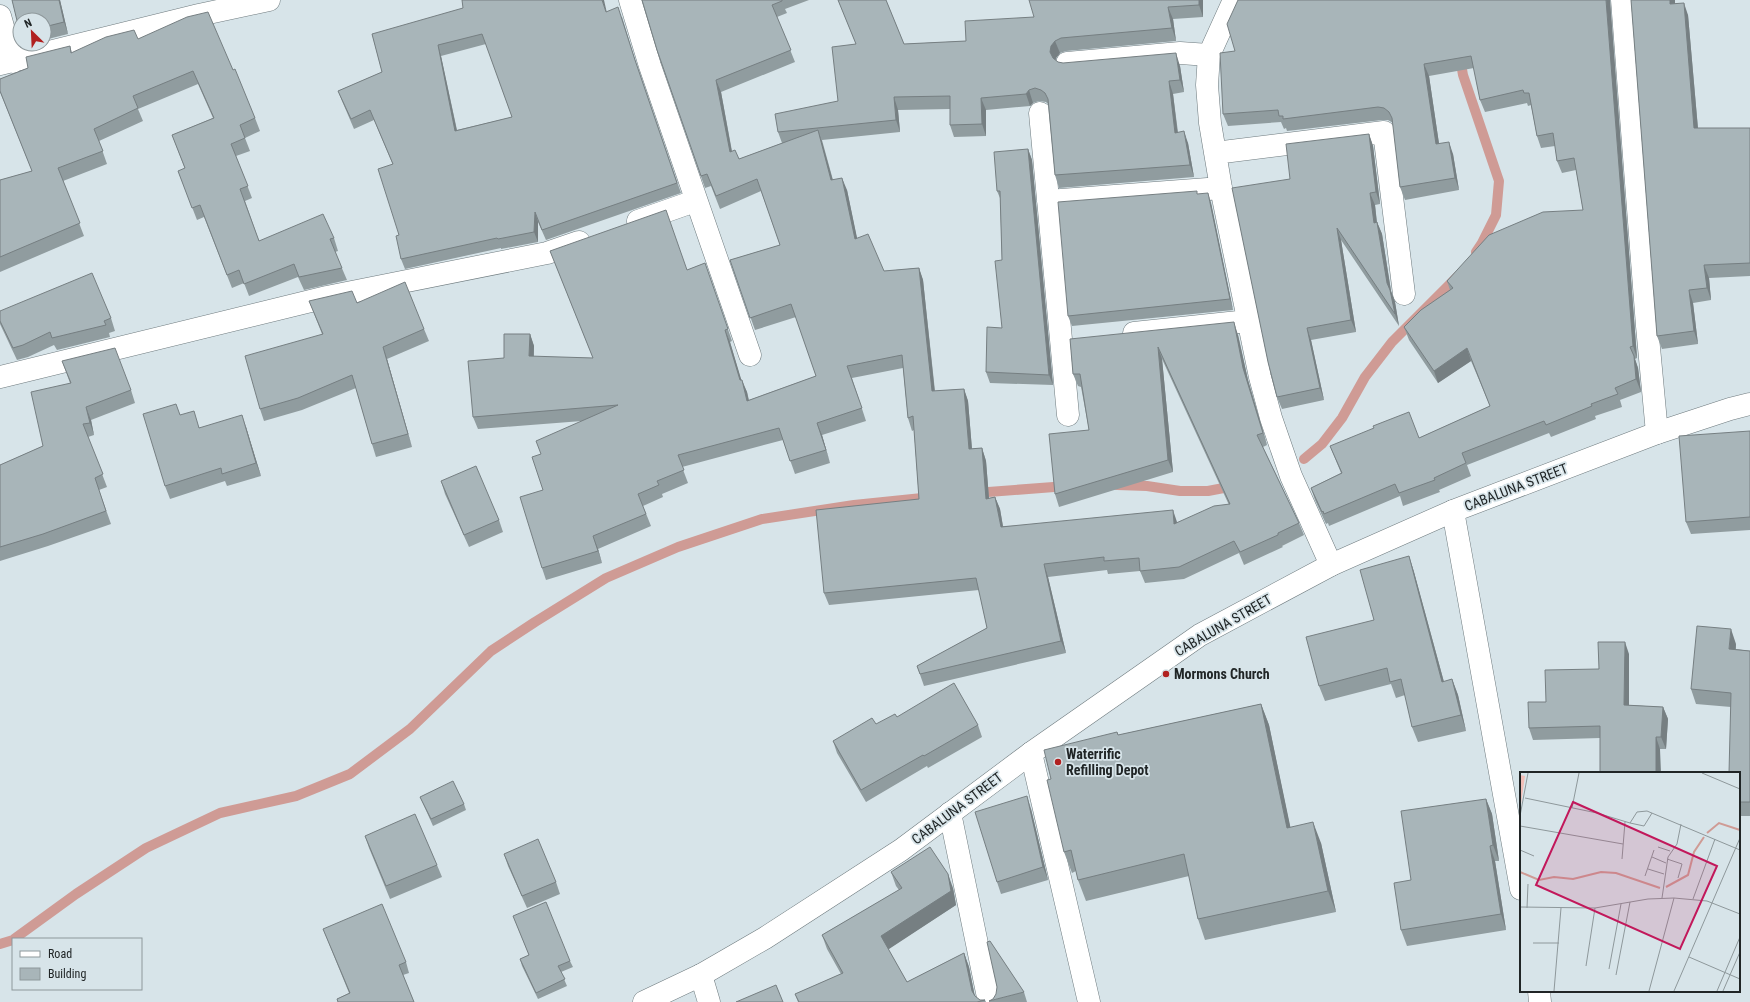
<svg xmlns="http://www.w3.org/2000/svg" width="1750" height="1002" font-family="'Roboto Condensed',sans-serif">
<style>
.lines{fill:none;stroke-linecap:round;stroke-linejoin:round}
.stream{stroke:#cf9b95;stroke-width:10}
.minor-casing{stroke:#6e7a7e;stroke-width:23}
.secondary-casing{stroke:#6e7a7e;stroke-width:23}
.minor{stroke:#fff;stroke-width:22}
.secondary{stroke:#fff;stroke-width:22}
.wall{fill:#909c9f;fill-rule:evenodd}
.shaded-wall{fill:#767f82}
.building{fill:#a8b5b9;stroke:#767f82;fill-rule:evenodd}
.poi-dot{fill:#b12120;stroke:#d7e4e9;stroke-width:1.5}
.labels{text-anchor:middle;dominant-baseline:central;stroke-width:3.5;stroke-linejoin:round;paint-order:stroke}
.street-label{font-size:14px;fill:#202526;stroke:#d7e4e9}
.poi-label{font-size:14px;font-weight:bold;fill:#202526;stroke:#d7e4e9;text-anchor:start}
.inset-river{fill:none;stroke:#cf9b95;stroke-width:2}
.inset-road{fill:none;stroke:#8e989b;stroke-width:1}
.view{fill:#c2185b;fill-opacity:0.15;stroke:#c2185b;stroke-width:2}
.inset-edge{fill:none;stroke:#202526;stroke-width:2}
</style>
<rect width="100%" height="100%" fill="#d7e4e9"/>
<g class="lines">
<!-- stream -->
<path class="stream" d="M1460,58l3,17 36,106 -3,34 -14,28 -6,9
M1304,459l18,-15 20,-26 23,-41 27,-35 66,-66
M1117,485l30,1 33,5h28l26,-5
M975,493l92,-7
M14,939l62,-45 70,-46 74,-35 76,-17 54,-22 60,-45 81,-78 44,-29 71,-44 72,-31 84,-28 92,-14 78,-8
M0,944l13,-4"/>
<!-- minor casing -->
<g class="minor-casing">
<path id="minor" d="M630,0l20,66 100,289
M1234,0l-25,55 -2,30 3,38 11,65 39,189 11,41 20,58 40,89
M1622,0l25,326 10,107
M0,16l13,46
M1067,63l113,-10 29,2
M0,64l199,-49 70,-15
M1040,113l28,302
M1215,153l169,-21 20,162
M1048,201l173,-13
M638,221l57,-20
M1134,333l114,-12
M0,377l327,-80 220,-44 32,-11
M1453,511l68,378
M1031,753l58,249
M950,813l39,189
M701,975l8,27
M1539,991l1,11"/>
</g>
<!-- secondary casing -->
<g class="secondary-casing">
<path id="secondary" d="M644,1002l57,-27 64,-37 136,-88 130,-97 169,-118 131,-70 122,-54 204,-78 73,-24 20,-5"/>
</g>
<!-- minor -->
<use href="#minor" class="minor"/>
<!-- secondary -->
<use href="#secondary" class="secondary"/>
</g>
<!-- wall -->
<path class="wall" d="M12,0h48l8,34 -24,6v-20h-24v13z
M642,0h167l-24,9 2,4 -10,4 18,45 -74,30 11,59 7,8 43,-16 -4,-11 60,-31 18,-57 -18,-44h48l18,44 62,-3 68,-24 169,-17v17l-30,2 3,22 -110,10 -6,2 -4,5 -1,2 3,2 5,1 117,3 4,26 -11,2 5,38 10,11 6,34 -135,11 -4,-13 -7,-71 -2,-2 -7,-1 -6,2 -3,3 -44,4v26l-32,1 -4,-12v-16l-52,1 2,22 -78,8 11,40 14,10 10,49 27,32 35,-3 4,12 12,111 29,-2 4,12 4,48 10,-1 4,13 3,37 6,-1 5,12 3,17 174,-3 52,-18 -67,-146 11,113 -114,35 -4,-13 34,-64 -8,-43 -3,-1 -5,-12 -3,-35 168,-4 10,45 19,65 -4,2 36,76 5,12 -22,11 1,1 -39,18 -5,-12 -55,26 -39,4 -5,-12 -32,3 -1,-4 -59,7 18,76 -142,33 -7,-20 70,-38 -8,-38 -150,15 -5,-12 95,-94 -5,-69 -2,1 -4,-13 -5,-50 -51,10 14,43 -44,14 8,28 -35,11 -12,-34 -101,27 6,16 -26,11 1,3 -20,9 8,20 -53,23 4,14 -56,17 -4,-12 1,-78 -2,-36 41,-33 -104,8 -5,-12 31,-59 26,-24 4,12v11l59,1 -43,-107 137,19 18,-7 27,78 -2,1 11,38 6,12 2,8 67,-24 -20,-59 -41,13 -25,-70 50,-15 -19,-54 -41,18 -9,-23 -6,2 -48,-138z
M1631,0h44v4l13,11 10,113h52v148l-41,2 2,22 -18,3 5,41 -36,5 -5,-13z
M1610,1l27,357 -2,1 3,9 3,24 -21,8 2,7 -27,9 1,3 -45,18 -2,-4 -82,32 4,11 -32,14 1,2 -37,14 -3,-10 -71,30 -1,-3 -2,1 -11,-24 -4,-12 30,-15 -11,-27 89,-8 71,-32 -19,-45 -33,22 -29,-43 -5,-13 46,-37 -3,-9 136,-71 -7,-40 -14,3 -5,-12 -2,-15 -14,2 -4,-12 -6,-31 -3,1 -1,-3 -42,9 -5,-12 -6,-32 -45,8 10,68 14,10 6,36 -54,10 -5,-13 -7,-64 -5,-3h-6l-95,11 -1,-3 -2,1 -3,-7 -53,4 -5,-12z
M607,12l15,5 16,53 43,123 -135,47 -8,-18v20l-37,7v-1l-96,21 -4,-10 -2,-24 -6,-70 -19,-45 -20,9 -12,-28 -4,-10 44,-19 -10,-38zM486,44l26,73 -55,13 -16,-74z
M138,39l95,31 22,48 5,13 -15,7 5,13 -14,5 16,42 -7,3 14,40 75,-3 4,13 -3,1 12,28 -43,10 -6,-13 -49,19 -5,-13 -12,5 -28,-71 -7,3 -19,-49 7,-2 -13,-34 41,-17 -15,-34 -60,25 5,12 -44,20 8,23 -44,17 21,55 -84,36v-92l32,-9 -32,-79v-13l28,-11 42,-22 2,7z
M1369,134l4,12 7,58 -5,1 2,17 5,12 9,57 4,11 4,24 -58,-86 15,92 -45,8 13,60 -42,9 -5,-12 13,-218z
M1028,149l4,11 21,225 -63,-2 -4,-11 16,-44v-68l-2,-62 -3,-7z
M1198,194l13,9 22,107 -161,16 -4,-10z
M309,301l48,2 67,26 5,12 -42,18 25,88 -36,10 -4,-13 -16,-56 -54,22 -38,11 -4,-12 62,-75z
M0,311l111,7 4,13 -6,2 1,4 -53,13 -3,-5 -26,12 -11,3 -17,-36z
M62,361l69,29 4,13 -44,17 3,15 -6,2 19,50 -8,3 12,34 -63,22 -48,15v-96l43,-19 27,-63z
M181,415l19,13 46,-1 15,49 -34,10 -2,-5 -55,18 -5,-13z
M1750,431v99l-59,4 -5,-12z
M441,481l58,39 4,12 -34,15 -24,-53z
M1409,556l5,16 30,110 8,-3 6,16 8,36 -48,11 -6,-15 -7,-32 -9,3 -5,-14 -66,17 -6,-15 55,-66z
M1736,644v5l14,2v165h-11v-43l-8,-66 -35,-3 -5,-15z
M1629,654v51l34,2 5,12 -2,30h-6l-60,-11 -67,2 -4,-12 17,-26z
M1261,704l8,21 21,102 31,16 15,69 -131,28 -7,-21 -9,-43 -103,25 -8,-21 -2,-9 -4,2 -8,-21 -13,-73 66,-47 1,3z
M897,717l81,8 4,12 -54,31 -1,-2 -61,36 -29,-49 -4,-12z
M420,797l44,7 2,6 -33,16z
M1486,799l6,15 7,47h-4l11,69 -99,16 -6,-16 10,-50z
M1031,809l17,71 -47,14 -4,-12z
M365,836l72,29 5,12 -52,22 -21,-51z
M504,854l52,28 4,12 -33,14 -19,-42z
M891,872l62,16 3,17 -68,44 19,33 57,-29 5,14 6,30 5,3h5l1,2h-188l-3,-8 46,-20 -14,-25 -5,-14 77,-45 -3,-4z
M513,916l57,45 3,6 -12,5 6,14 -29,13 -16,-33 -2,-7 9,-4z
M323,929l83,33 3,11 -6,2 11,27h-76l-1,-3 12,-6z
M1024,992l3,10h-38v-1z"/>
<!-- shaded-wall -->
<path class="shaded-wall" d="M59,0h1l8,34 -4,-12z
M602,0h2l5,22 -3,-10z
M1199,0h4v17l-4,-12z
M1606,0h4l27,358 -4,-12z
M1670,0h5v16l-5,-12z
M1684,3l4,12 11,126 -5,-13z
M618,7l20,63 43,123 -46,-133z
M1168,7l5,12 3,22 -4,-13z
M1055,41l5,12 -4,5 -1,6 -5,-12 1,-6z
M438,45l3,11 18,85 -4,-10z
M1176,53l4,13 4,26 -4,-12z
M1424,64l5,12 12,81 -5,-13z
M716,80l5,12 13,72 -4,-12z
M1169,81l4,13 6,51 -4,-12z
M1029,90l4,13 -3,3 -4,-12z
M894,97l4,13 2,22 -4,-12z
M981,98l5,12v26l-4,-12z
M818,130l4,12 14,50 -5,-12z
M1184,131l4,12 6,34 -4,-12z
M1369,134l4,12 7,58 -4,-12z
M1449,142l4,12 6,36 -4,-12z
M1028,149l4,11 21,225 -4,-10z
M842,178l5,12 13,62 -5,-13z
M1208,193l3,10 22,107 -3,-11z
M1370,193l5,12 3,30 -4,-12z
M535,212l3,10v20l-4,-10z
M1377,222l5,12 9,57 4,11 4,24 -4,-12 -8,-31z
M1337,228l4,12 15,92 -5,-12z
M1704,265l5,13 2,22 -4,-12z
M919,268l4,12 13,124 -4,-13z
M1689,290l4,13 5,41 -4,-13z
M1234,322l4,13 10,45 19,65 -4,-12 -20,-65z
M1307,328l4,12 13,60 -4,-12z
M725,330l5,12 15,50 -5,-12z
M530,334l4,12 -1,23 -4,-13z
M383,347l4,12 25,88 -4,-13z
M1158,347l4,12 11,113 -5,-12z
M1467,348l4,13 -33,22 -4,-12z
M1634,356l4,12 3,24 -5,-13z
M742,380l5,12 4,21 -4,-12z
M964,389l4,12 5,61 -4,-13z
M86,407l5,13 3,15 -4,-12z
M242,415l4,12 15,49 -5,-13z
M817,423l5,12 8,28 -4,-13z
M982,448l4,13 4,50 -4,-12z
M995,497l5,12 5,30 -4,-12z
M1173,510l4,12 2,15 -5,-13z
M593,536l5,13 4,14z
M1409,556l5,16 34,125 -6,-15z
M1044,564l4,13 18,76 -5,-12z
M1731,629l5,15 -2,19 -5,-14z
M1625,642l4,12v63l-5,-12z
M1452,679l6,16 8,36 -5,-16z
M1261,704l8,21 26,124 -8,-21z
M1663,707l5,12 -2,30 -5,-12z
M1656,737l4,12 1,24h-5z
M1027,796l4,13 17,71 -5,-13z
M1486,799l6,15 7,47 -6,-16z
M1313,822l8,21 15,69 -8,-21z
M1490,846l5,15 11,69 -5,-16z
M948,874l5,14 3,17 -70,46 -5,-15z
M964,953l5,14 7,35 -4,-11z"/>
<!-- building -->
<path class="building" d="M12,0h47l5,22 -20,5v-7h-24v13z
M462,0h140l4,12 12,-5 17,53 42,123 -135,47 -7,-18 -1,20 -36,7 -1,-1 -96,21 -5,-23 3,-1 -21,-66 15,-5 -23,-54 -19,9 -13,-28 44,-19 -10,-38 91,-26zM482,34l30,83 -57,14 -17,-86z
M642,0h140v1l-10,4 19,45 -75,30 14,72 5,-2 4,9 79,-29 13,50 11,-2 13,61 13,-5 16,37 35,-3 13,123 32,-2 5,60 13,-1 4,51 9,-2 6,30 172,-17 1,14 40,-18 16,-2 -72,-157 10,113 -113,34 -6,-60 40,-4 -9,-56h-7l-3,-35 164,-17 9,46 20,65 -6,2 42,88 -21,10v2l-38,17 -6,-11 -55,26 -39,4 -1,-13 -35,3v-4l-60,7 17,77 -141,33 -3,-8 70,-38 -11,-50 -152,15 -8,-83 103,-11 -6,-83 -5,2 -6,-63 -55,11 15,42 -45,15 9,27 -36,11 -11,-33 -101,27 6,15 -27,11 2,4 -21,9 8,20 -53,22 5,15 -56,17 -22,-71 23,-7 -11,-33 9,-3 -5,-13 82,-36 -145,12 -5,-56 36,-3v-24h26l-1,22 64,2 -43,-107 116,-41 21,60 18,-7 23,66 -3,1 15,50h2l5,21 69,-25 -25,-72 -41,14 -20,-58 50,-15 -23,-66 -41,17 -9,-22 -6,2 -44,-126z
M838,0h48l18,44 62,-3 -1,-20 69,-4 -5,-17h170v5l-31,2 4,21 -111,10 -6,3 -4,5 -1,6 3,6 5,4 5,1 113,-10 4,27 -11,1 6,52 9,-2 6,34 -135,10 -7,-76 -3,-6 -4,-3 -6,-2 -6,2 -3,4 -45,4 1,26 -32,1v-29l-56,1 2,23 -118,12 -3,-18 63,-13 -6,-54 24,-3z
M1238,0h368l27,346 -3,1 4,9 2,23 -21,9 3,6 -27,10 1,2 -46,19 -2,-4 -82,32 4,10 -32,15 1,2 -36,13 -4,-9 -71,30 -1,-3 -1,1 -11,-24 31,-15 -12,-27 44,-18 -1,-2 36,-14 10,26 71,-32 -23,-58 -33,23 -30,-44 17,-17 32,-22 -6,-7 42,-46 54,-23 40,-2 -9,-52 -17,3 -4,-28 -16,3 -8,-43h-5l-1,-3 -43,10 -9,-44 -47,8 12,80 13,-2 6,36 -55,9 -8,-69 -3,-6 -5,-4 -6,-1 -95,12v-3h-4l-1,-6 -55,4 -3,-61 15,-2 -8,-27z
M1631,0h39v4l14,-1 10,125h56v135l-46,2 3,23 -18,2 5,41 -37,5z
M208,12l25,58 2,-1 20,49 -15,7 5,13 -14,6 17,42 -8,3 19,52 64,-27 11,24 -4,1 12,29 -43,9 -5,-13 -50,20 -5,-14 -12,5 -27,-70 -8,3 -14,-37 7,-3 -13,-33 42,-17 -21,-47 -60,25 5,12 -44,21 9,22 -45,17 22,55 -80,34v-77l32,-9 -32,-80v-12l28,-11 -2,-11 44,-11 1,7 35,-16 28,-7 4,9 49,-22z
M1369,134l7,58 -6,1 4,30 3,-1 10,61 3,7 5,24 -58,-86 14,92 -44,8 13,60 -43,9 -9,-35 -36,-174 58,-9 -4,-35z
M1028,149l21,226 -63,-3 1,-45 15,1 -7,-67 7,-1 -2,-69h-3l-3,-39z
M1197,191v3l11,-1 22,106 -162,17 -10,-114z
M92,273l19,45 -7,3 2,4 -54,13 -2,-6 -27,13 -10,3 -13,-27v-10z
M405,282l19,47 -41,18 25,87 -36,10 -20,-69 -54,23 -38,11 -15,-53 78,-22 -14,-33 43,-10 5,12z
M115,348l16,42 -45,17 4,16 -7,1 20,50 -8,4 11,33 -63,23 -43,13v-82l43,-19 -12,-54 40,-9 -9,-22z
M176,404l4,11 14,-4 5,17 43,-13 14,48 -34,11 -1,-6 -56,18 -22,-72z
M1750,431v86l-64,5 -7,-86z
M476,466l23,54 -35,15 -23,-54z
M1409,556l33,126 10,-3 9,36 -49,12 -11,-48 -11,3 -3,-14 -68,18 -13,-49 68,-17 -14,-50z
M1697,626l34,3 -2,20 21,2v151h-11v-29h-10l2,-80 -40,-4z
M1598,642h27l-1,63 39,2 -2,30h-5v36h-56v-47l-71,2 -1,-26h18l-1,-32 54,-1z
M954,683l24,42 -54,31 -1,-1 -62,35 -28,-49 39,-23 4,6 19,-10 2,3z
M1261,704l26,124 26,-6 15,69 -130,28 -14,-65 -106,26 -7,-30 -7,2 -17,-72 4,-1 -7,-29 73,-18 1,3z
M453,781l11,23 -33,15 -11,-22z
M1027,796l16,71 -46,15 -22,-70z
M1486,799l7,46 -3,1 11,68 -100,16 -7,-47 17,-3 -10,-69z
M415,814l22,51 -51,21 -21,-50z
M538,839l18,43 -34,14 -18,-42z
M930,847l18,27 3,17 -70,45 26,46 57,-29 8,38 3,5 5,4h5l-8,2h-178l-4,-8 48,-21 -21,-38 80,-47 -11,-16z
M546,902l24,59 -12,5 7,13 -29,14 -16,-34 9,-4 -16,-39z
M382,904l24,58 -7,3 15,37h-76l-1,-3 13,-6 -27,-64z
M990,941l34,51 -35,9 4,-2 3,-5 1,-7 -10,-45z
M776,985l7,17h-47z"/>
<!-- markers -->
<g class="poi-dot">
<circle cx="1166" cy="674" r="4"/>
<circle cx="1058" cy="762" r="4"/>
</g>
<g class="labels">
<!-- street labels -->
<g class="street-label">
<text transform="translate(1516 487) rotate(-21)">CABALUNA STREET</text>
<text transform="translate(1223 625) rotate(-30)">CABALUNA STREET</text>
<text transform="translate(957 808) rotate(-37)">CABALUNA STREET</text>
</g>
<!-- poi labels -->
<g class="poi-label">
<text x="1174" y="674">Mormons Church</text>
<text x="1066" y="754">Waterrific<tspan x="1066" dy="16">Refilling Depot</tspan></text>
</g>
</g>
<!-- overview -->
<g transform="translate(1520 772)">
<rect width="220" height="220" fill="#d7e4e9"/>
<path d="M0,3l5,1 -5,35z" fill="#f1beb7"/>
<path class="inset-river" d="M187,61l12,-10 21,7M0,100l19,8 15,-3 19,2 28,-7 15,1 44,15M146,115l22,-12 6,-23 10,-15"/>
<path class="inset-road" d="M182,1l38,16M5,26l72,15 33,10 7,-11 10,-1 93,39M52,36l7,-35M0,44l8,-43M110,51l14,3 8,-13M0,54l103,18M138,75l12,4M0,78l14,6M132,85l14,6M102,87l3,-37M147,87l15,5 -4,14M128,97l16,5M125,104l9,-26M142,126l6,-41 9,-13 4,-20M173,127l22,-60M0,135l75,1 53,-9 26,-1 33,3 33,13M7,136l1,-24M13,171h26M169,185l51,22M66,194l9,-58M89,197l12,-65M96,203l14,-73M34,219l7,-83M129,219l25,-93M154,219l66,-153M197,219l23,-54M203,219l17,-39"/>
<path class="view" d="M53,30l144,64 -37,83 -144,-64z"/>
<rect width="220" height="220" class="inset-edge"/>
</g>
<!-- legend -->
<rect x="12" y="938" width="130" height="52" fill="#d7e4e9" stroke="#8e989b"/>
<rect x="20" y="951" width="20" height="6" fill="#ffffff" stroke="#8e989b"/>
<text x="48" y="958" font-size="12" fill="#202526">Road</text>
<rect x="20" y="968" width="20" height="12" fill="#a8b5b9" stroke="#8e989b"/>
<text x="48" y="978" font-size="12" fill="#202526">Building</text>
<!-- north arrow -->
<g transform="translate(32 32) rotate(336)"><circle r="19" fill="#d7e4e9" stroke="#8e989b"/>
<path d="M0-3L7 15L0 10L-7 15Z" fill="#b12120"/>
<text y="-6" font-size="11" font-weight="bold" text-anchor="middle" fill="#202526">N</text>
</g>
</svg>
